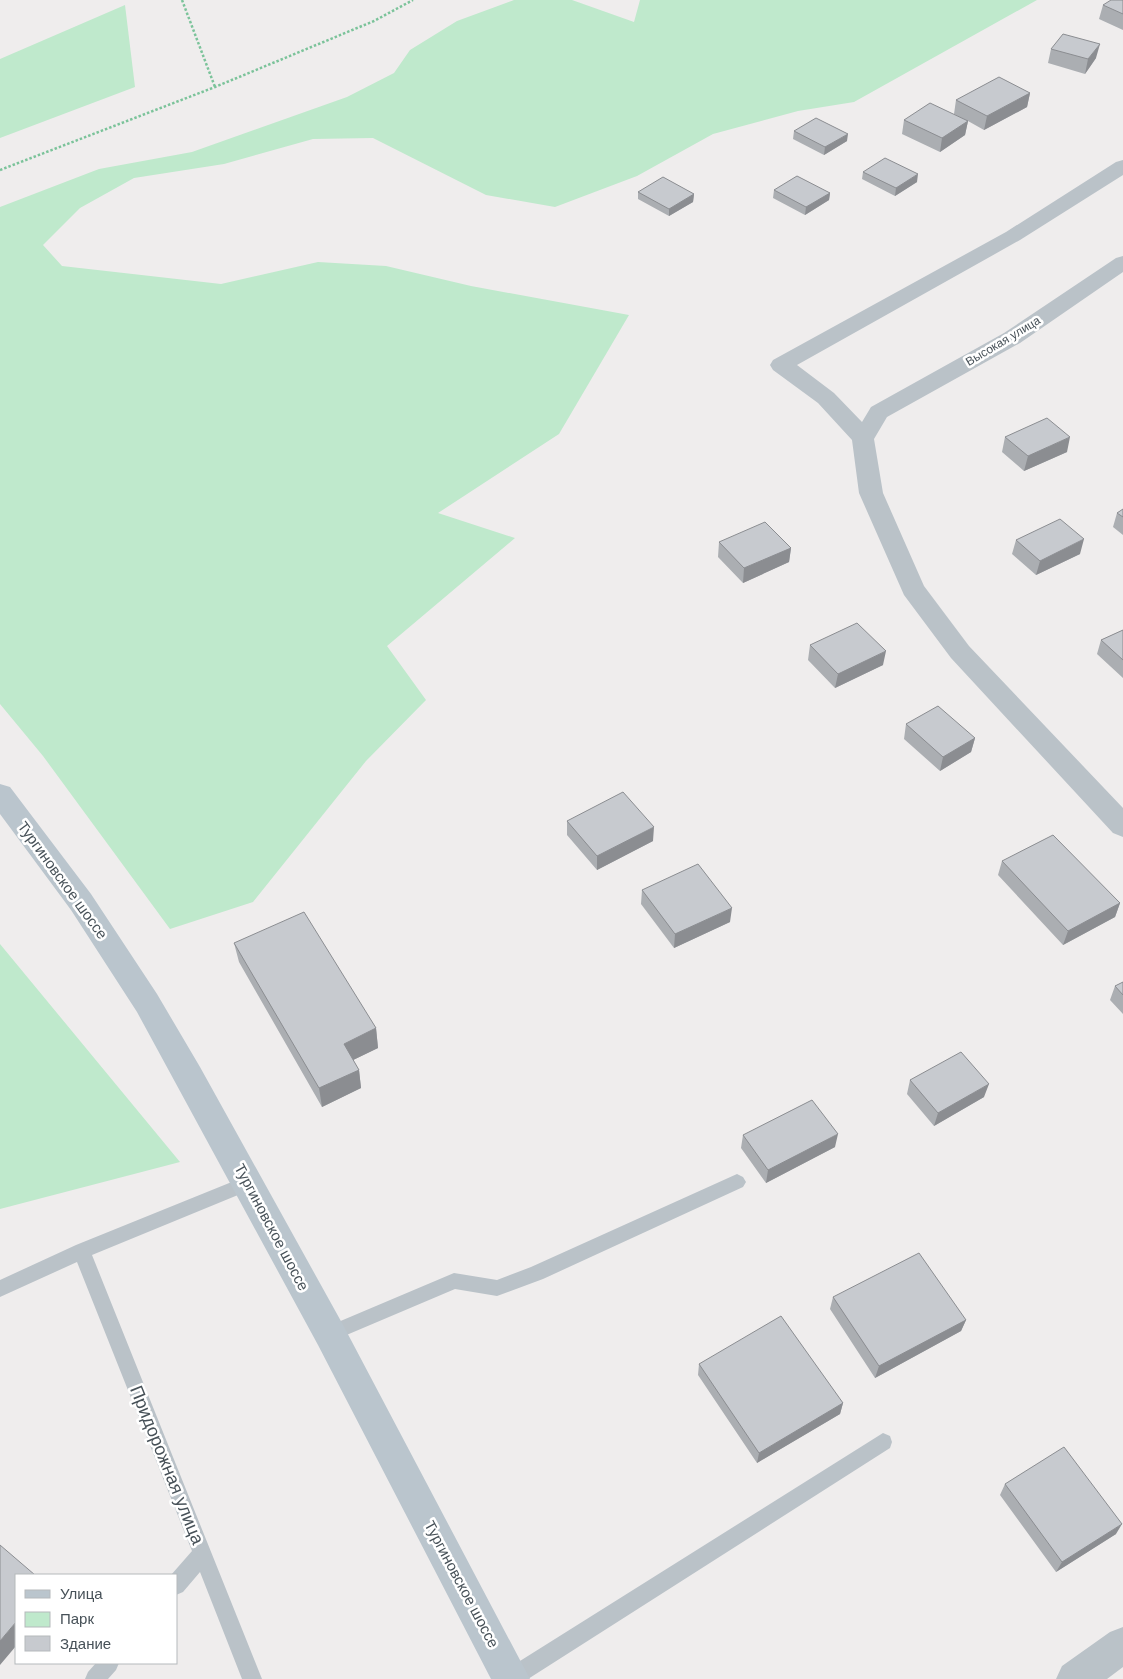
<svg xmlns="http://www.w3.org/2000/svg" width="1123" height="1679" font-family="Arial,sans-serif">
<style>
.green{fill:#bfe9cc}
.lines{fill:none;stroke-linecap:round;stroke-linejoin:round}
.path{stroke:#7bc39a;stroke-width:2.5;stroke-dasharray:2.5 2;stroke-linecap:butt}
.service{fill:#bac2c8;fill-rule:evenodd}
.minor{fill:#bac2c8;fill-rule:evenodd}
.secondary{fill:#bac5cd;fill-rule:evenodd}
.wall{fill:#abaeb2}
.shaded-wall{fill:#8b8d91}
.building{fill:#c7cacf;stroke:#8b8d91}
.labels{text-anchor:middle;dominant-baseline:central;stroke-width:5;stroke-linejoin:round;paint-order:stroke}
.far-street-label{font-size:12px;fill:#475158;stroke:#fff}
.street-label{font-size:15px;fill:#475158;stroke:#fff}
.near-street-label{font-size:18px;fill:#475158;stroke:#fff}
</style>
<rect width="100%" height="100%" fill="#efeded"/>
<!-- green -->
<path class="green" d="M514,0h58l62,22 6,-22h397l-183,102 -56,9 -85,23 -76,42 -82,31 -69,-12 -113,-57 -60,1 -89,25 -90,14 -54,30 -37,37 19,21 159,18 97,-22 68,4 85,20 158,29 -70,119 -121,79 77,25 -128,108 39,54 -60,61 -113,141 -83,27 -127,-173 -43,-52v-497l99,-38 93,-17 155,-55 47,-24 16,-23 47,-29z
M125,5l10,82 -135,51v-79z
M0,944l180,218 -180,47z"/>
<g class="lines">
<!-- path -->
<path class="path" d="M182,0l33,87
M0,170l215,-83 159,-66 39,-21"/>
<!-- service -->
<path class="service" d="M737,1174l6,3 3,5 -3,5 -200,92 -46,17 -42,-7 -125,53 -6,-2 -3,-6 3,-6 130,-55 43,7 34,-13z
M249,1175l6,3 3,5 -3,5 -163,67 170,424h-20l-42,-107 -17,20 -7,3v-20h-5l21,-24 -115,-289 -77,35v-17l76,-35z
M883,1433l7,3 2,6 -2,6 -362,231h-27l3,-8z
M96,1663h23l-3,7 -8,9h-23l3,-7z"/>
<!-- minor -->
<path class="minor" d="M1123,160v15l-103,65 -223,125 37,28 28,29 9,-15 133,-74 112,-75 7,-2v16l-103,71 -133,74 -13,22 9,54 41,93 45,60 154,162v29l-10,-4 -162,-175 -47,-63 -45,-102 -7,-53 -34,-37 -45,-33 -3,-5 3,-5 233,-128 110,-70z
M1123,1627v40l-16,12h-51l6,-13 48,-34z"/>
<!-- secondary -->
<path class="secondary" d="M0,784l10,3 81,107 66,100 43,73 142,256 188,356h-39l-173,-334 -181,-333 -66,-102 -71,-96z"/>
</g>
<!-- wall -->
<path class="wall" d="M1123,0v30l-24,-11 4,-14z
M1051,49l45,9 -11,16 -37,-11z
M1030,93l-3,14 -43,23 -16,-9 -3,14 -25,17 -38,-18 2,-14 57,-2 -7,-4 2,-14z
M794,131l53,10 -23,14 -31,-16z
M863,172l54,10 -22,14 -33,-17z
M774,190l56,3 -1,7 -24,15 -32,-17z
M638,192l56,2 -1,8 -24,14 -31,-17z
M1005,437l62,15 -43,19 -22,-19z
M1123,509v26l-10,-8 4,-14z
M1016,540l64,14 -44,21 -24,-21z
M719,542l72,6 -2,14 -46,21 -25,-26z
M1123,630v48l-26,-24 4,-14z
M810,645l73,20 -48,23 -27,-28z
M906,724l69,14 -4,14 -31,19 -36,-32z
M567,821l86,20 -56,29 -30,-35z
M1002,861l118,42 -5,14 -52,28 -65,-70z
M642,890l88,32 -56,26 -33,-44z
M234,943l142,85 2,20 -25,12 6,10 2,18 -39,19 -83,-145z
M1123,982v32l-13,-14 5,-14z
M910,1080l74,17 -50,29 -27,-32z
M743,1135l92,12 -69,36 -25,-35z
M833,1297l133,23 -5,11 -86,47 -45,-69z
M699,1364l144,39 -3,11 -83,49 -59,-88z
M1005,1484l111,50 -60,38 -56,-77z"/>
<!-- shaded-wall -->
<path class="shaded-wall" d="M1100,44l-4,14 -11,16 3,-15z
M1030,93l-3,14 -43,23 3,-14z
M968,121l-3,14 -25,17 2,-14z
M848,134l-1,7 -23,14 1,-8z
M918,174l-1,8 -22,14 1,-8z
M830,193l-1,7 -24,15 1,-8z
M694,194l-1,8 -24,14v-7z
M1070,437l-3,15 -43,19 4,-15z
M1084,539l-4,15 -44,21 4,-14z
M791,548l-2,14 -46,21 1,-15z
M886,651l-3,14 -48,23 3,-14z
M975,738l-4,14 -31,19 3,-14z
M654,827l-1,14 -56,29v-14z
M1120,903l-5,14 -52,28 5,-14z
M732,908l-2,14 -56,26 1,-14z
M376,1028l2,20 -31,15 -3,-19z
M359,1070l2,18 -39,19 -3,-19z
M989,1084l-5,13 -50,29 4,-13z
M838,1134l-3,13 -69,36 2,-13z
M966,1320l-5,11 -86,47 4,-12z
M843,1403l-3,11 -83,49 2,-10z
M1122,1524l-6,10 -60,38 6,-10z
M16,1622v24l-16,19v-24z"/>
<!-- building -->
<path class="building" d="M1111,0h12v14l-20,-9z
M1063,34l37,10 -12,15 -37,-10z
M999,77l31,16 -43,23 -31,-16z
M930,103l38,18 -26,17 -38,-18z
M816,118l32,16 -23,13 -31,-16z
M885,158l33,16 -22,14 -33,-16z
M797,176l33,17 -24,14 -32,-17z
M663,177l31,17 -25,15 -31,-17z
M1047,418l23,19 -42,19 -23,-19z
M1123,509v8l-6,-4z
M1060,519l24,20 -44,22 -24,-21z
M765,522l26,26 -47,20 -25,-26z
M857,623l29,28 -48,23 -28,-29z
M1123,630v30l-22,-20z
M938,706l37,32 -32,19 -37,-33z
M623,792l31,35 -57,29 -30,-35z
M1053,835l67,68 -52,28 -66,-70z
M698,864l34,44 -57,26 -33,-44z
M304,912l72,116 -32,16 15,26 -40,18 -85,-145z
M1123,982v13l-8,-9z
M961,1052l28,32 -51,29 -28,-33z
M812,1100l26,34 -70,36 -25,-35z
M919,1253l47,67 -87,46 -46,-69z
M781,1316l62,87 -84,50 -60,-89z
M1064,1447l58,77 -60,38 -57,-78z
M0,1545l35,30h-19v47l-16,19z"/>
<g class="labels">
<!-- far-street labels -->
<g class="far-street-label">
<text transform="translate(1003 341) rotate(-31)">Высокая улица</text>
</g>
<!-- street labels -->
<g class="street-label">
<text transform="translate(63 880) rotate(54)">Тургиновское шоссе</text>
<text transform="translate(272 1227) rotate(62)">Тургиновское шоссе</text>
<text transform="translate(462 1584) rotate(62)">Тургиновское шоссе</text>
</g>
<!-- near-street labels -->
<g class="near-street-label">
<text transform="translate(167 1465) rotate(68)">Придорожная улица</text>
</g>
</g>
<!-- legend -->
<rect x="15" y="1574" width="162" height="90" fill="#ffffff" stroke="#b5b9bc"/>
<rect x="25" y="1590" width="25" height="8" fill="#bac5cd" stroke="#b5b9bc"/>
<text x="60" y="1599" font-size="15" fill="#475158">Улица</text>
<rect x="25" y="1612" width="25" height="15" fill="#bfe9cc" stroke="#b5b9bc"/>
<text x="60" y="1624" font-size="15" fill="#475158">Парк</text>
<rect x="25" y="1636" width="25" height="15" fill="#c7cacf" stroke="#b5b9bc"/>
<text x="60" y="1649" font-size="15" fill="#475158">Здание</text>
</svg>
